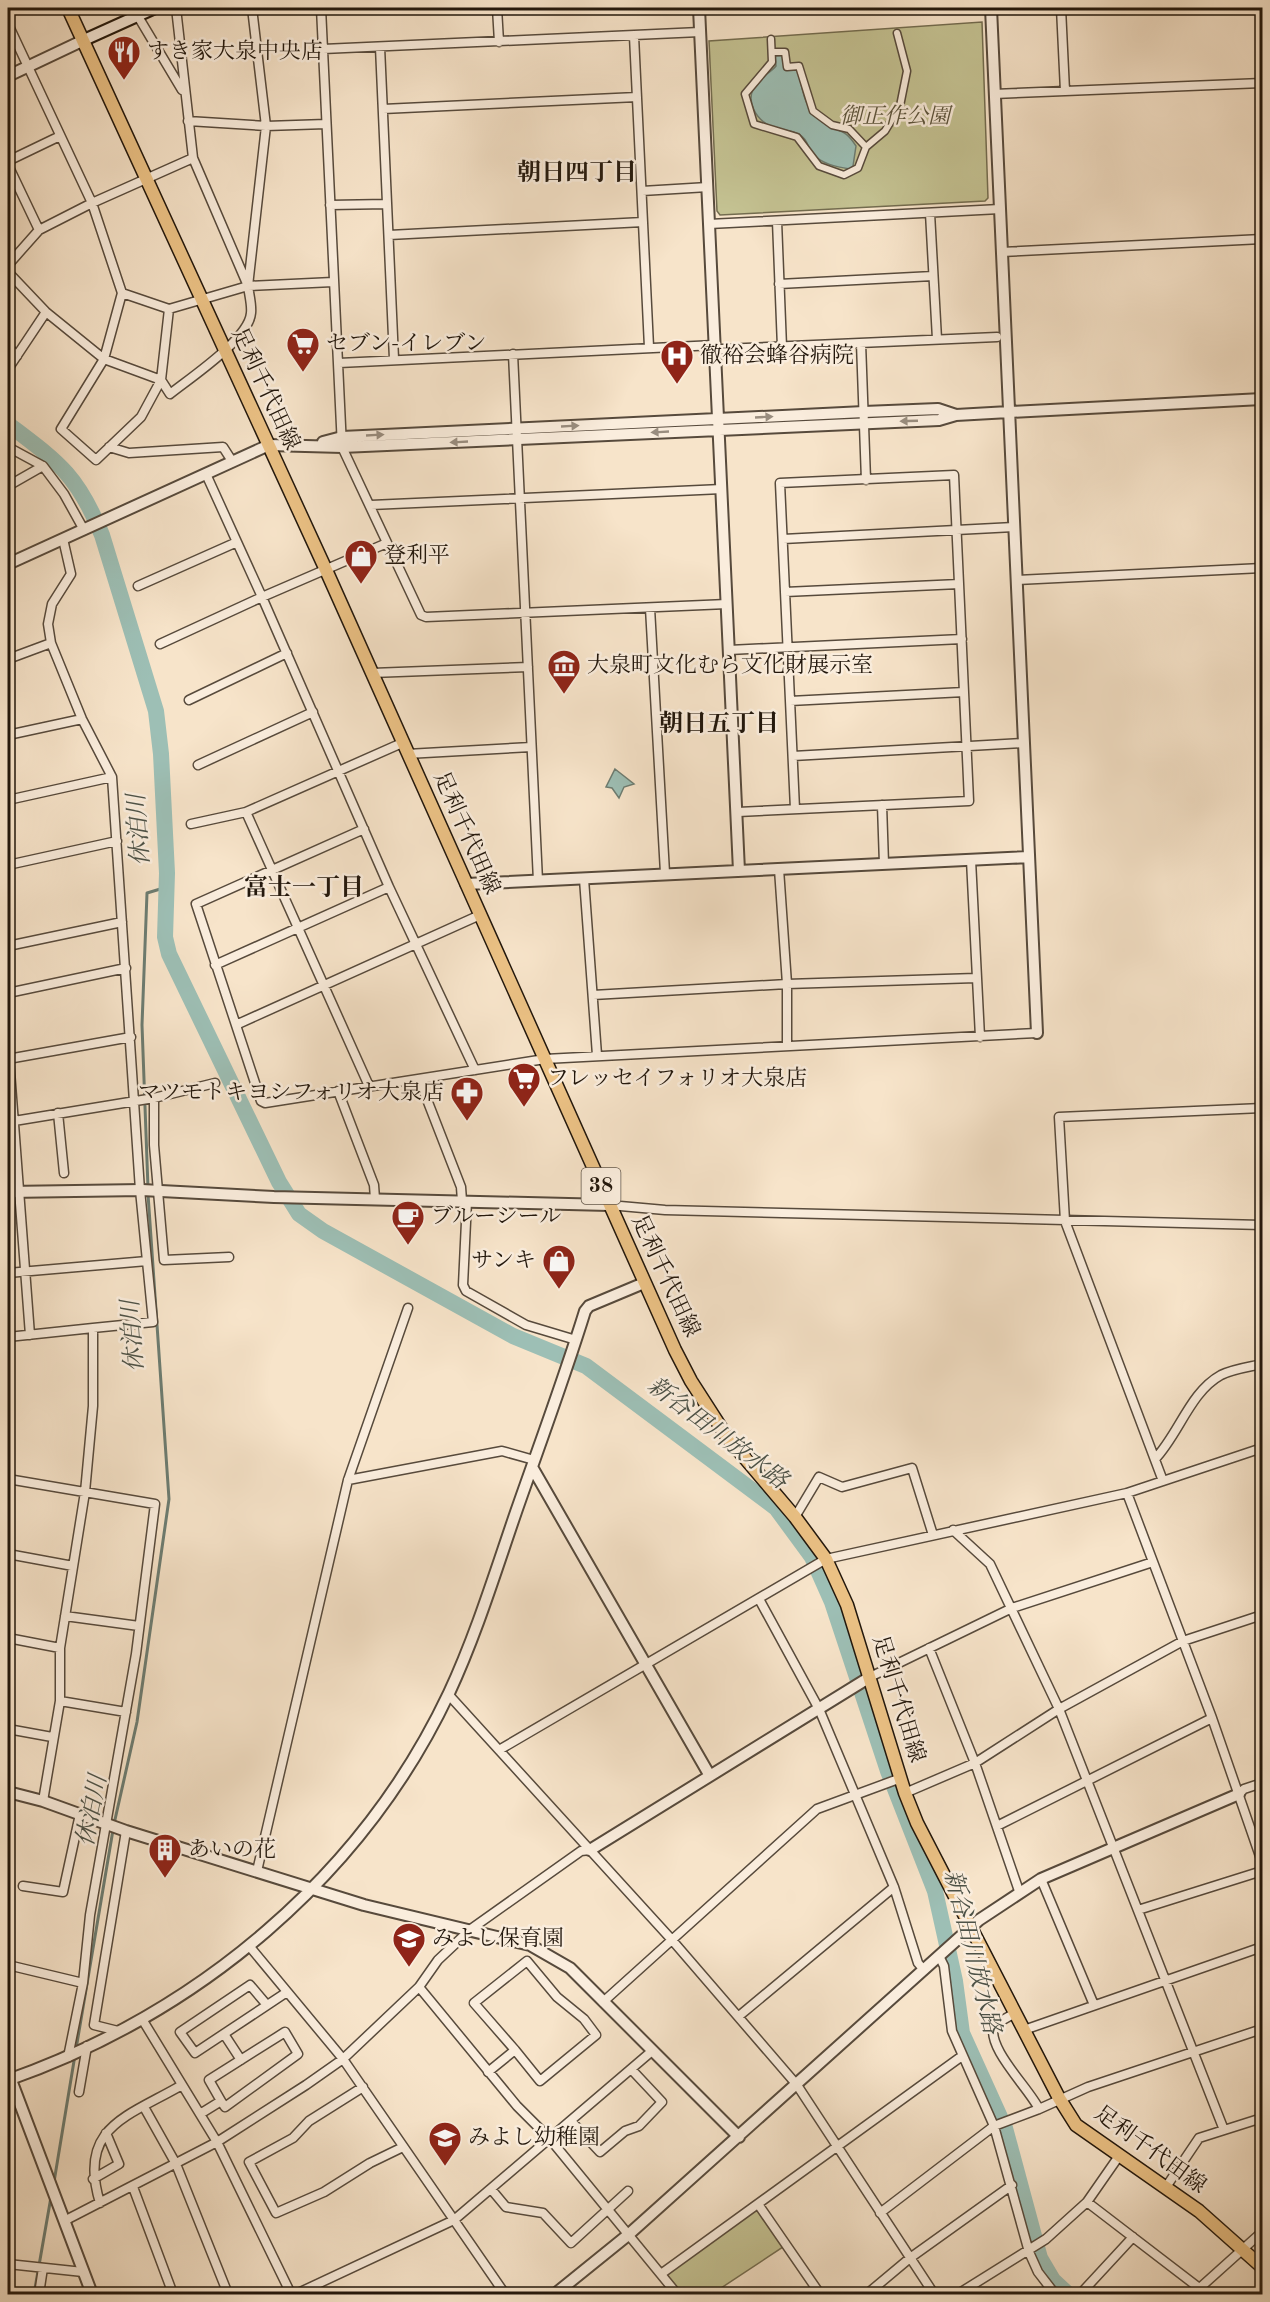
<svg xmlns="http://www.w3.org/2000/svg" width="1270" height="2302" font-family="'Old Standard TT','Noto Serif JP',serif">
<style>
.park{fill:#c4c292;stroke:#736c4f;stroke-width:1.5}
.water{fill:#9dbfb5;stroke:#6c7c71;stroke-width:1.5}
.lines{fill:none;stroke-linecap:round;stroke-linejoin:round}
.stream{stroke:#6c7c71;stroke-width:3}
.river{stroke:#9dbfb5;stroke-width:16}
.pedestrian-casing{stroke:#574a3c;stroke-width:9}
.minor-casing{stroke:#574a3c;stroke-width:11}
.tertiary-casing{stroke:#574a3c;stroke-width:14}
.secondary-casing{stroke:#22170c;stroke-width:14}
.primary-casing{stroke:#22170c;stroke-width:15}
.pedestrian{stroke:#faeddd;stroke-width:6}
.minor{stroke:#faeddd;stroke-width:8}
.tertiary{stroke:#faeddd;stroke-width:10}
.secondary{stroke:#faeddd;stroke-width:10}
.primary{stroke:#ecc285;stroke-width:12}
.oneway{fill:#998d7f}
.labels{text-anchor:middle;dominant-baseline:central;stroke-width:5;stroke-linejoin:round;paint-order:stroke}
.shield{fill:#faeddd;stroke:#63574b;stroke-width:1.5}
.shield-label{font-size:21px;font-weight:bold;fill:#22170c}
.poi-label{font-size:22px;fill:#22170c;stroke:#faeddd;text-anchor:start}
.park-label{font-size:22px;font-style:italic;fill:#5b533b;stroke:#faeddd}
.street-label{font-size:22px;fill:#22170c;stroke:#faeddd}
.neighbourhood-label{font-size:24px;font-weight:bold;fill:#22170c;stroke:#faeddd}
.water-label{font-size:24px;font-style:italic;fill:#4d5247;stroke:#faeddd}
</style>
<rect width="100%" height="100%" fill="#f7e4ca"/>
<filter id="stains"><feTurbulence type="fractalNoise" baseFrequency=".00333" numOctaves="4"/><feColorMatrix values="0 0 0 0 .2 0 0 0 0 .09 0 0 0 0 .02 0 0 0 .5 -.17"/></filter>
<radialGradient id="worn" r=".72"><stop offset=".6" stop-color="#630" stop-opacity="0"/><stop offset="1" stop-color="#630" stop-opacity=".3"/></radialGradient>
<!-- park -->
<path class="park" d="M982,22l6,176 -3,3 -265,14 -3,-4 -8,-170z
M758,2204l28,41 -74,49h-35l-16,-20z"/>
<!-- water -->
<path class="water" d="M784,55l2,12 12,1c4,23 7,45 29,57 15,8 18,4 29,21l-3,20 -3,3c-13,-2 -29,-5 -38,-16 -5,-7 -4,-13 -12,-18 -8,-5 -14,-4 -22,-6 -21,-5 -37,-30 -19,-48 5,-6 12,-9 17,-15l-1,-10z
M615,769l19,15 -10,3 -5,11 -7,-10 -6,-1z"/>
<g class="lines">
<!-- stream -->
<path class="stream" d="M148,1188l-6,-163 5,-132 20,-6
M114,1824l23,-102 32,-223 -21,-305
M76,2049l37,-219
M54,2182l21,-127
M34,2294l17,-97"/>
<!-- river -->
<path class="river" d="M8,424c50,38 69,50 94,111l54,176 5,43 6,119 -2,64 4,17 110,228 20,32 24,17 190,105 73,30 190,142 36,49 20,45 56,169 47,120 20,90 7,52 43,95 35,130 13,22 15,14"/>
<!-- pedestrian casing -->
<g class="pedestrian-casing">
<path id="pedestrian" d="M771,39l1,23 -27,32 9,30 43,13 22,29 25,9 14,-7 8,-21 19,-16 15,-25 7,-35 -10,-38
M772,52h13l2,15 12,-1 14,45 19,14 17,4 17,18"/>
</g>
<!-- minor casing -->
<g class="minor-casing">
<path id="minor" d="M133,8l49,82
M252,8l14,118 -18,160 85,-4
M321,8l21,439 79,168 5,2 301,-13
M497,8l2,34
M1061,8l4,83
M8,24l84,179 30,90 -18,66 -43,70 35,31 45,-43 20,-37 -57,-21 -58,-47 -38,-40
M634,36l15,311
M380,47l14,312
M323,49l377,-17
M994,94l268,-11
M383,109l254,-12
M188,121l78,5 60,-2
M8,161l52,-25
M8,165l31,65
M642,191l66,-4
M330,205l57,-1
M930,213l7,126
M777,221l5,126
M709,224l291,-15
M389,235l254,-13
M1001,252l261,-13
M8,265l31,-35 53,-27 101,-45 -17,-150
M779,284l154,-8
M122,293l47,16 79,-23 -55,-128
M169,309l-8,71 9,14c20,-16 79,-55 81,-81 1,-8 -2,-19 -3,-27
M861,343l5,137
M8,347l9,9
M722,349l275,-12
M513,354l25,527
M339,363l376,-18
M8,369l38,-57
M8,447l35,19 21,28 20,36
M109,447l20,6 94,-6 9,14
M206,474l56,123 125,-54
M8,486l35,-20
M371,505l351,-16
M783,539l231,-12
M1017,580l245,-12
M138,586l99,-44
M785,592l174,-8
M650,608l15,265
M51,643l-3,-19 4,-20 19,-30 -8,-35
M160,644l102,-47 127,290 86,183
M729,650l233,-11
M8,659l43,-16 31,76 30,58 28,413 13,132 -60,6
M372,673l156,-6
M189,700l98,-47
M790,701l174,-9
M8,735l74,-16
M407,754l124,-7
M793,756l231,-13
M198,765l115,-53
M8,800l104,-23
M882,805l2,59
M738,812l231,-11 -15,-326 -174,8 15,326
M191,824l55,-12
M364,829l-168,75 65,197 4,2 280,-44 492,-26
M971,860l9,177
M8,865l109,-24
M779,869l8,115v61
M584,879l13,176
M8,946l114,-24
M215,965l174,-78
M8,993l118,-25
M593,995l194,-11 189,-6
M238,1024l242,-109
M9,1058l21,277
M8,1059l123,-22
M419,1079l42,108 1,14
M369,1086l-123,-274 156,-69
M338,1091l36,94 1,14
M154,1098v47l10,115 65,-3
M58,1113l6,60
M8,1122l146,-24 61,-15
M467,1201l-4,84 3,6 60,34 50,15
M609,1205l56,5 597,15
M8,1273l139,-12
M8,1337l85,-9v78l-8,86 -25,156v53l-17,100
M1155,1459c24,-25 35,-67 66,-84 12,-6 28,-8 41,-11
M8,1479l147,25 -19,150 -46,261 -7,68 -15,74
M348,1480l154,-29 32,9
M1163,1481l-98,-260 -6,-104 203,-9
M1127,1493l85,225 50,144
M795,1517l24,-40 23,10 70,-19 21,67
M953,1530l37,34 69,145 165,421
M8,1554l65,12
M759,1599l60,110 75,178 24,76 6,7
M65,1616l74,10
M8,1638l52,10
M929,1648l46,115 44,128
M870,1677l142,-69 141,-46
M448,1694l224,246 125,145 137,209
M60,1701l66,11
M8,1729l44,8
M499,1750l327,-191 301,-66 135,-45
M905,1793l70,-30 84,-54 124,-68 79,-26
M1239,1794l5,-5 18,-6
M997,1826l215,-108
M257,1871l91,-391 60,-172
M1041,1879l53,126
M23,1886l40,6 17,-78
M1138,1910l124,-39
M250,1947l93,112 162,235
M939,1956l5,10 8,65 42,95 35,126 9,20 17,22
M8,1965l75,18
M419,1987l98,119 33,33 127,155
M603,2002l214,-193 84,-31
M267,2005l-17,-20 -70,47 15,21 92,-61
M1015,2013l-21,12c-8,23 35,63 45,84l49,-22 174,-58
M739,2016l155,-129
M142,2019l75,123 74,152
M1024,2030l238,-83
M118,2031l-24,-6 32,-194
M224,2034l17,26
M488,2072l27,-22 -41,-47 53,-42 30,36 27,22 12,16 -56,46 -25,-31
M363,2087l-54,34 -16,17 -44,24 27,51 48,-21 46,-29 33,-16
M79,2092l8,-46
M144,2107l32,57 52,130
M200,2114l21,-13 -12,-21 76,-48 13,22 -73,53 -4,-6
M571,2121l29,31 25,-21 14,-5 23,-24 -31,-33
M93,2179l26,-15 -13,-31
M133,2187l40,107
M1166,2187l33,-49 63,-20
M491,2189l15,18 37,6 28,30 57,-52
M1087,2202l120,92
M100,2203c-23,-76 27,-86 82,-118
M758,2204l62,90
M880,2213l114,-87 45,-17
M64,2221l153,-79 89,-57 37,-26 76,-72 19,-27 33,-31 110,-78 9,-1
M8,2264l75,8
M661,2274l301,-218
M39,2294l4,-26
M296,2294l158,-74 198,-169
M867,2294l43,-36 102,-73
M958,2294l88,-55 41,-37 32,-46
M1089,2294l-5,-4 49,-53
M1193,2294l69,-62"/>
</g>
<!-- tertiary casing -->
<g class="tertiary-casing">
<path id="tertiary" d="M699,8l40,863
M991,8l46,1025
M8,76l76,-36
M323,442l19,-5 522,-25 74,-3 18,6
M8,564l261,-119 73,2 597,-27 17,-5 53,-3 253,-13
M466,884l563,-27
M8,1192l134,-2 132,7 335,8
M532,1467l178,309
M8,1792l35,9 83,30 238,74 166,40 40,23 169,169
M590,1850l280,-173
M8,2072l84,222
M8,2080c190,-67 354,-203 441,-387 27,-58 46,-120 67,-181 23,-66 48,-133 69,-201l4,-5 55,-23
M555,2294l73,-59 351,-315 62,-41 198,-85"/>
</g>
<!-- secondary casing -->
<g class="secondary-casing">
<path id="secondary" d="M84,40l71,-32"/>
</g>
<!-- primary casing -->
<g class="primary-casing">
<path id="primary" d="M68,8l258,562 349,780 16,31 36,56 68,80 31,42 21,46 58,188 12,30 142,275 17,27 123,86 63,56"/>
</g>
<!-- pedestrian -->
<use href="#pedestrian" class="pedestrian"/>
<!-- minor -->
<use href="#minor" class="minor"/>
<!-- tertiary -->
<use href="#tertiary" class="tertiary"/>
<!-- secondary -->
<use href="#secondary" class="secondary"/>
<!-- primary -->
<use href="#primary" class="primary"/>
</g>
<!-- one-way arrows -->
<defs><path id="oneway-solid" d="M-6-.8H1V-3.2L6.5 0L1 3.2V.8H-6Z" transform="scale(1.5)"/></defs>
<g class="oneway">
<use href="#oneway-solid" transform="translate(764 417) rotate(-3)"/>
<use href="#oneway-solid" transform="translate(909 421) rotate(178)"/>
<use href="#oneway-solid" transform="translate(570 426) rotate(-3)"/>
<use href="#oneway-solid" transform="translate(660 432) rotate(177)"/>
<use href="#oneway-solid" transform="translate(375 435) rotate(-3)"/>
<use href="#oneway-solid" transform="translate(459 442) rotate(177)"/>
</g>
<!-- icons -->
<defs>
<g id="restaurant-pin" transform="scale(1.725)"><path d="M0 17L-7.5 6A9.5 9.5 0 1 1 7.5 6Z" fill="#8f2418" stroke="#faeddd"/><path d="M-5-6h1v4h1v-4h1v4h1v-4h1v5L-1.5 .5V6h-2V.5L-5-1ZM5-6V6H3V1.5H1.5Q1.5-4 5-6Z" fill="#fff"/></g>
<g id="supermarket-pin" transform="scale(1.725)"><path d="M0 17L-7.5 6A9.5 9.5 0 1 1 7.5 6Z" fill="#8f2418" stroke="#faeddd"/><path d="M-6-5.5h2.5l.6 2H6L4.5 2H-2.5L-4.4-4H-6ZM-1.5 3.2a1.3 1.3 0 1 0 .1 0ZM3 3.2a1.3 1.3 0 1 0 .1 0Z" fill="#fff"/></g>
<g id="hospital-pin" transform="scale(1.725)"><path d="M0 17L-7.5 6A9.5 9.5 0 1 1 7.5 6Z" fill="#8f2418" stroke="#faeddd"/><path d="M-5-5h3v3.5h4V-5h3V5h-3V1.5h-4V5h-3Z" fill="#fff"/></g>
<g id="shop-pin" transform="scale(1.725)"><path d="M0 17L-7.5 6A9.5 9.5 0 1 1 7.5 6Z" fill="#8f2418" stroke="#faeddd"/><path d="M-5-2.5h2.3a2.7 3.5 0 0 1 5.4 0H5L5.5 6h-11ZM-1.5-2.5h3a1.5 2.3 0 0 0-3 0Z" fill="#fff"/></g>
<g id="museum-pin" transform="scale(1.725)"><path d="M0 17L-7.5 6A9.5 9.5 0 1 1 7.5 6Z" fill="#8f2418" stroke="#faeddd"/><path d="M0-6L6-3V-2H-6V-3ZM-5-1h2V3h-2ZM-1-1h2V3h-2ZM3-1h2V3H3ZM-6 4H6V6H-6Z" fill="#fff"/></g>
<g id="pharmacy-pin" transform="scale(1.725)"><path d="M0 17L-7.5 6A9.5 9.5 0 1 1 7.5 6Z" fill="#8f2418" stroke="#faeddd"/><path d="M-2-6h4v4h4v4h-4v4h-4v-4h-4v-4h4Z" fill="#fff"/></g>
<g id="cafe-pin" transform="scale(1.725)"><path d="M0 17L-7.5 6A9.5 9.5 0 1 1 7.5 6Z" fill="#8f2418" stroke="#faeddd"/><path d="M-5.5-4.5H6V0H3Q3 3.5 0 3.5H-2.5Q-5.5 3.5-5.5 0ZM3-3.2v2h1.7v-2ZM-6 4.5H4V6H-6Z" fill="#fff"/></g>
<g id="building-pin" transform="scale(1.725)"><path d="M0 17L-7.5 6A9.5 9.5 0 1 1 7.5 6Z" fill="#8f2418" stroke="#faeddd"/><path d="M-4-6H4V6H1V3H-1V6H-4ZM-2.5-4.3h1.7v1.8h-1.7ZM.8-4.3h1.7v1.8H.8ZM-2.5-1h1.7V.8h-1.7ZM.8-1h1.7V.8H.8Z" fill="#fff"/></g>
<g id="school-pin" transform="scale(1.725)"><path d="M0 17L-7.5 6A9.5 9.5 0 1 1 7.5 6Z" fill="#8f2418" stroke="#faeddd"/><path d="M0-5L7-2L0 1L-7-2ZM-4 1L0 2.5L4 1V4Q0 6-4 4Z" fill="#fff"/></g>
</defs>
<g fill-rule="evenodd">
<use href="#restaurant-pin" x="124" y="52"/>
<use href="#supermarket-pin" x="303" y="344"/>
<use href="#hospital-pin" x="677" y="356"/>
<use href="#shop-pin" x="361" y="556"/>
<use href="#museum-pin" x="564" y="666"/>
<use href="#supermarket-pin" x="524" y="1079"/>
<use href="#pharmacy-pin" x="467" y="1093"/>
<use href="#cafe-pin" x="408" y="1217"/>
<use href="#shop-pin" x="559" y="1261"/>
<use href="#building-pin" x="165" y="1850"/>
<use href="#school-pin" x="409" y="1939"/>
<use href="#school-pin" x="445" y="2138"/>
</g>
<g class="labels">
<!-- shield labels -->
<rect class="shield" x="581.5" y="1168" width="39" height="36" rx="4.5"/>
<g class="shield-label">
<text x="601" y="1186">38</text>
</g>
<!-- poi labels -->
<g class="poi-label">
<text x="147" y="52">すき家大泉中央店</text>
<text x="326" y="344">セブン-イレブン</text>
<text x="700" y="356">徹裕会蜂谷病院</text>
<text x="384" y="556">登利平</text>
<text x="587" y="666">大泉町文化むら文化財展示室</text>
<text x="547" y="1079">フレッセイフォリオ大泉店</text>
<text x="444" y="1093" text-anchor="end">マツモトキヨシフォリオ大泉店</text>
<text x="431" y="1217">ブルーシール</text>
<text x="536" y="1261" text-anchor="end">サンキ</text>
<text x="188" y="1850">あいの花</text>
<text x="432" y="1939">みよし保育園</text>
<text x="468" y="2138">みよし幼稚園</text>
</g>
<!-- park labels -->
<g class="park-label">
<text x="895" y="117">御正作公園</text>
</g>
<!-- street labels -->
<g class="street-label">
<text transform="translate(265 389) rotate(65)">足利千代田線</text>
<text transform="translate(466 833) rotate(66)">足利千代田線</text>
<text transform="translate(665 1276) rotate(65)">足利千代田線</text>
<text transform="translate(898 1699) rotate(73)">足利千代田線</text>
<text transform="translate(1150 2150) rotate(36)">足利千代田線</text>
</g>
<!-- neighbourhood labels -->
<g class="neighbourhood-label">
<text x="577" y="174">朝日四丁目</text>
<text x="719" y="725">朝日五丁目</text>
<text x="304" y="889">富士一丁目</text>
</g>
<!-- water labels -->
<g class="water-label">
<text transform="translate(140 830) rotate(-94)">休泊川</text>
<text transform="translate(134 1336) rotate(-94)">休泊川</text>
<text transform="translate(717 1434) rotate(37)">新谷田川放水路</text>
<text transform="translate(93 1811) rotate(-79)">休泊川</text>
<text transform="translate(971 1952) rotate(76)">新谷田川放水路</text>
</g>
</g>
<!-- margin -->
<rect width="1270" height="2302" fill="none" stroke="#f7e4ca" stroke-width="30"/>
<rect x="9" y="9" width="1252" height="2284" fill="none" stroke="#22170c" stroke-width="3"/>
<rect x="15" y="15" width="1240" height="2272" fill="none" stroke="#22170c" stroke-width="1.5"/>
<rect width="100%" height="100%" filter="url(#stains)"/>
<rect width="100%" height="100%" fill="url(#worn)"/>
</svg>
